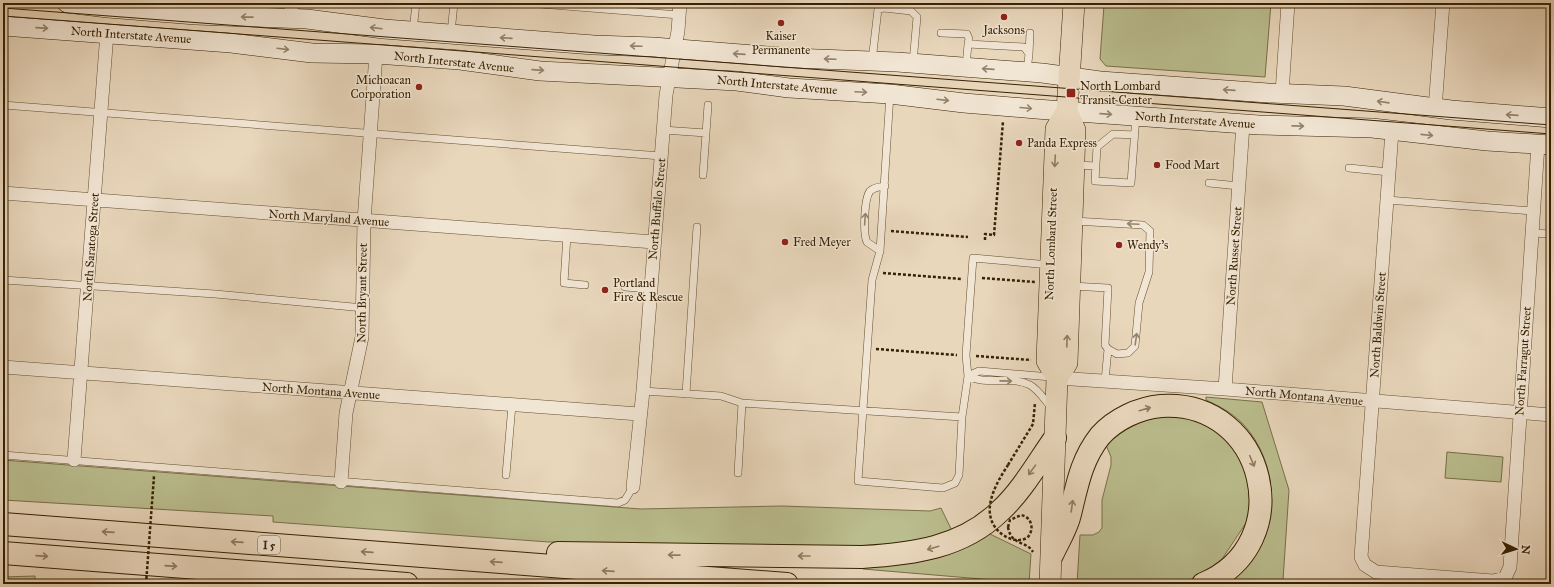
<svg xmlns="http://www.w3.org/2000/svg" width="1554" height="587" font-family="'IM FELL Great Primer',serif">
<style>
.green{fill:#babd8e;stroke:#796f48}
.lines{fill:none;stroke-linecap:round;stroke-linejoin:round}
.lane-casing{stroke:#644e30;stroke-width:8}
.street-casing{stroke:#644e30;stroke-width:14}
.secondary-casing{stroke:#382101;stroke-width:20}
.primary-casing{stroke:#382101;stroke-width:22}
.highway-casing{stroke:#382101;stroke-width:24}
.path{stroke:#382101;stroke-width:2.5;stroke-dasharray:3 2;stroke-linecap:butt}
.lane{stroke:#f1e5d3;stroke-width:7}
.street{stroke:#f1e5d3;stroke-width:13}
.secondary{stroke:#f1e5d3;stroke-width:19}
.primary{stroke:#e9d7bc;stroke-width:21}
.highway{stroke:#e9d7bc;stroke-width:22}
.tram{stroke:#382101;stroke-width:1}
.path-bridge{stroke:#382101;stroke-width:2.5;stroke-dasharray:3 2;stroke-linecap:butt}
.oneway{stroke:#94836a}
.oneway2{stroke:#907c5e}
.poi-dot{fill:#8f2418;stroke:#f1e5d3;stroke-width:1.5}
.labels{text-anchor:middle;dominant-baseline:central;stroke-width:3;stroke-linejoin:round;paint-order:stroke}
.shield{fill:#f1e5d3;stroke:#705c40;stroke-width:1}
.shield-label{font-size:11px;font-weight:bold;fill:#382101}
.poi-label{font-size:12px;fill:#382101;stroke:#f1e5d3;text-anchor:start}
.street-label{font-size:12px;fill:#382101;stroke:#f1e5d3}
</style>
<rect width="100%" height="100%" fill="#e9d7bc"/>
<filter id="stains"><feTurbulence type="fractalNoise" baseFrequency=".005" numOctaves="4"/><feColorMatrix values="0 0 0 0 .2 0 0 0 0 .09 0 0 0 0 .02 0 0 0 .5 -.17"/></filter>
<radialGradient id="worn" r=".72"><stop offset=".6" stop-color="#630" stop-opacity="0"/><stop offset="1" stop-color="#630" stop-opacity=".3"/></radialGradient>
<!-- green -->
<path class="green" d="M1102,3h169l-6,74 -159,-11 -6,-7 4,-54z
M1206,397l56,5 27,88 -6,90 63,4h-119c53,-36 59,-115 15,-161 -11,-11 -23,-17 -36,-23z
M1165,416l31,3 32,20 21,32 1,46 -28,42 -20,16 -10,4 -20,5h-95l3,-49h13l6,-3 3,-4v-28l9,-35v-8l-5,-12c18,-16 36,-26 59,-29z
M1447,452l56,5 -2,25 -56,-4z
M3,460l638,49 141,-3 148,5 11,-3 12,25 -18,7 -65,7 -232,-3 -89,-2 -276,-20v-6l-270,-16z
M990,534l41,20 -2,29 -166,-14v-4c51,0 83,-4 127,-31z
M35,576v5l45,3h-77v-7z"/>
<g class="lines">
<!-- lane casing -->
<g class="lane-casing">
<path id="lane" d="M527,3l152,12
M413,31l3,-28
M451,33l3,-30
M941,33l26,1 2,5 -1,5
M1029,54l1,-21
M872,61l6,-52 6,-1 27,3 6,6 -4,46
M966,67l2,-23 56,3 5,7 -2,16
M890,94l-10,157 -8,29 -14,201 85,7 12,-5 4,-8 3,-58 6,-41 -2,-21 7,-97 77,7
M3,105l658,51
M663,130l43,3
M1135,135l-22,-1 -16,13 -2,34 36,2 5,-67
M1076,165l20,1
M1349,168l40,4
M703,175l5,-70
M1209,183l30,3
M1387,200l146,11
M1532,233l19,1
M567,235l-3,48 21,2
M880,251l-13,-9c-4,-8 -3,-43 3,-51 4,-4 9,-4 15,-5
M3,280l212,14 149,14
M1071,286l37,2 -3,57 3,4 9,5 11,-1 7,-7 4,-43 10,-31 1,-41 -7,-6 -69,-4
M625,287l26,2
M968,376c19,10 43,-1 62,9 9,5 15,16 22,23
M968,376l11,-5 72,6
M1105,381l3,-32
M643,391l78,5 21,7 220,14
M686,394l11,-167
M3,455l615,48 7,-3 8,-13
M738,473l4,-70
M506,475l6,-70"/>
</g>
<!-- street casing -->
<g class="street-casing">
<path id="street" d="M290,18l2,-15
M1282,93l6,-90
M1435,109l8,-106
M1392,131l-31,426 4,8 11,7 117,9 12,-3 5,-11 28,-423
M3,193l651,49
M3,367l636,47
M1057,378l168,11 326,26
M1225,389l18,-265
M74,460l33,-427
M341,482l5,-69 16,-76 2,-116 12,-167
M633,487l10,-96 23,-296 12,-64 2,-28"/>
</g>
<!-- secondary casing -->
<g class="secondary-casing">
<path id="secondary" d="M67,3l41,5 88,7 111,4 77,10 210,16 59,2 139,11 105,4 145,11 58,8 168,12 76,3 107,14 100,8
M3,26l228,17 81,10 64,1 84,6 80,11 197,10 52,7 101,6 74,9 72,6 223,16 113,3 115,13 64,4"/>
</g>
<!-- primary casing -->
<g class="primary-casing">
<path id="primary" d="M1057,378l-10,-17 9,-232 11,-18
M1050,584l7,-206 10,-15 8,-233 -8,-19 7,-108"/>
</g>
<!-- highway casing -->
<g class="highway-casing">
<path id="highway" d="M3,524l784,60
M3,553l404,31
M558,553l304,4c50,-3 100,-9 138,-46 22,-20 38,-49 55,-73
M1052,555c6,-13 15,-27 18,-41 7,-28 11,-54 30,-78 15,-17 39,-28 61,-30 105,-7 139,138 42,178"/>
</g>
<!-- path -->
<path class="path" d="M891,231l77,6
M985,240v-6l9,1 9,-114
M883,273l79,6
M982,278l53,4
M876,349l81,6
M976,356l55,4
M1008,465l25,-41 2,-21
M1008,527c3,19 18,13 25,25"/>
<!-- lane -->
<use href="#lane" class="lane"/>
<!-- street -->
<use href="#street" class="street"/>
<!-- secondary -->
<use href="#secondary" class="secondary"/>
<!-- primary -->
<use href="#primary" class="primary"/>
<!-- highway -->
<use href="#highway" class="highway"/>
<!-- tram -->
<path class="tram" d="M3,8l1548,117
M3,16l1548,118"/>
<!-- path-bridge -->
<path class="path-bridge" d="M1008,527l2,-7 11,-5c11,2 14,15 6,23 -9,4 -16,2 -24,-3 -26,-19 -8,-50 5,-70
M146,584l8,-108"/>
</g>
<!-- one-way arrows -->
<defs><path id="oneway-shaft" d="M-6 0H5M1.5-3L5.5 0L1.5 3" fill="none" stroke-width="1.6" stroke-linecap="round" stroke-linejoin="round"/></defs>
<g class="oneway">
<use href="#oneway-shaft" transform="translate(247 17) rotate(-179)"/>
<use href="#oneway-shaft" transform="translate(42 28) rotate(4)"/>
<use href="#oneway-shaft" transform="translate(376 28) rotate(-173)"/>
<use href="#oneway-shaft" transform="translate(506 38) rotate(-176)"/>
<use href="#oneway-shaft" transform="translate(636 46) rotate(-178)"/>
<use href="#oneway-shaft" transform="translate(283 49) rotate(7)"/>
<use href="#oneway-shaft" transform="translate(739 54) rotate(-176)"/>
<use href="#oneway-shaft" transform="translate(830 59) rotate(-178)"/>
<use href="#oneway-shaft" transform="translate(988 69) rotate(-176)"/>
<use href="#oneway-shaft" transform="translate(538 70) rotate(4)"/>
<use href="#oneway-shaft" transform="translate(1229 90) rotate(-176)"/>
<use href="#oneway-shaft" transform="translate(861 92) rotate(3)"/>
<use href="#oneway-shaft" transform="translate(943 100) rotate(7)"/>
<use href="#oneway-shaft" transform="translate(1383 102) rotate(-172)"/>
<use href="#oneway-shaft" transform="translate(1026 108) rotate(5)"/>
<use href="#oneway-shaft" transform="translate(1106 114) rotate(4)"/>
<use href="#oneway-shaft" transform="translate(1512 115) rotate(-176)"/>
<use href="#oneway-shaft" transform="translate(1298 126) rotate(1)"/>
<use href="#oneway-shaft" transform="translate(1427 135) rotate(6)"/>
<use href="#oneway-shaft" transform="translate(865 219) rotate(-86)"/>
<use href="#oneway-shaft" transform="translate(1133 224) rotate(-177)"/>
<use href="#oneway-shaft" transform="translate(1136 339) rotate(-82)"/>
<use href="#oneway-shaft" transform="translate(1006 381) rotate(1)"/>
</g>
<g class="oneway2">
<use href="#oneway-shaft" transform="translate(1055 161) rotate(93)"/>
<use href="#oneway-shaft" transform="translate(1067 341) rotate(-88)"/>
<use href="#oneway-shaft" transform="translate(1145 409) rotate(-16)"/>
<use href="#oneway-shaft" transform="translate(1252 461) rotate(67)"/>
<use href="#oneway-shaft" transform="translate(1032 470) rotate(126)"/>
<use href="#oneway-shaft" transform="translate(1072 506) rotate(-82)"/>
<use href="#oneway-shaft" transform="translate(108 532) rotate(-176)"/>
<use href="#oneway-shaft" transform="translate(237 542) rotate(-176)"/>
<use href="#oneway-shaft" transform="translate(933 548) rotate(164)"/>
<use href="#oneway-shaft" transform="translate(367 552) rotate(-176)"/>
<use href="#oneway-shaft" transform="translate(674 555) rotate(-179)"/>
<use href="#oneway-shaft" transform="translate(42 556) rotate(4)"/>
<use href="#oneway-shaft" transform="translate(804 556) rotate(-180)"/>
<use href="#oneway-shaft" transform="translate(496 562) rotate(-176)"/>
<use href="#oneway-shaft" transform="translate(171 566) rotate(4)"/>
<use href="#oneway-shaft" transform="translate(608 571) rotate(-176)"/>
</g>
<!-- markers -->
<g class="poi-dot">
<circle cx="1004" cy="17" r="4"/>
<circle cx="781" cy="23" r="4"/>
<circle cx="419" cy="87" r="4"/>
<rect x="1066" y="88" width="10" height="10" rx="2"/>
<circle cx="1019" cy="143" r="4"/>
<circle cx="1157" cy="165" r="4"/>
<circle cx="785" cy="242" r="4"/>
<circle cx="1119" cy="245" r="4"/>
<circle cx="605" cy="290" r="4"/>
</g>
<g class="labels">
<!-- shield labels -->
<rect class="shield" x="258" y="536" width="22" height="18" rx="3"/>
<g class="shield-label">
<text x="269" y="545">I 5</text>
</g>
<!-- poi labels -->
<g class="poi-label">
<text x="1004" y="30" text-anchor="middle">Jacksons</text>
<text x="781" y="36" text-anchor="middle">Kaiser<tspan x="781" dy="14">Permanente</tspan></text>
<text x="411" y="80" text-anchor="end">Michoacan<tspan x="411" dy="14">Corporation</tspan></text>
<text x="1080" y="86">North Lombard<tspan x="1080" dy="14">Transit Center</tspan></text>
<text x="1027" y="143">Panda Express</text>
<text x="1165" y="165">Food Mart</text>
<text x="793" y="242">Fred Meyer</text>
<text x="1127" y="245">Wendy's</text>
<text x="613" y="283">Portland<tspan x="613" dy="14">Fire &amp; Rescue</tspan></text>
</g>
<!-- street labels -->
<g class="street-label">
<text transform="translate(131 35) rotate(4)">North Interstate Avenue</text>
<text transform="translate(454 62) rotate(6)">North Interstate Avenue</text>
<text transform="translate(777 85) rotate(5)">North Interstate Avenue</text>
<text transform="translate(1195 120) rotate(4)">North Interstate Avenue</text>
<text transform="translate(657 209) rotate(-85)">North Buffalo Street</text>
<text transform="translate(329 218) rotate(4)">North Maryland Avenue</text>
<text transform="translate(1051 244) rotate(-88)">North Lombard Street</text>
<text transform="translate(91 247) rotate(-86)">North Saratoga Street</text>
<text transform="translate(1234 256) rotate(-86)">North Russet Street</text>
<text transform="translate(362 293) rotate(-89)">North Bryant Street</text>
<text transform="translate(1378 325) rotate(-86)">North Baldwin Street</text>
<text transform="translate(1523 361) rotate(-86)">North Farragut Street</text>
<text transform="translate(321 391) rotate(4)">North Montana Avenue</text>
<text transform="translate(1304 396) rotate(5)">North Montana Avenue</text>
</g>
</g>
<!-- margin -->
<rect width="1554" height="587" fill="none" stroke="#e9d7bc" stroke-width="16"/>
<rect x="4" y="4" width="1546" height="579" fill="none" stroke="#382101" stroke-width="2"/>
<rect x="8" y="8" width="1538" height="571" fill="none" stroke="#382101"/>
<!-- north arrow -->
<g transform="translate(1516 549) rotate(94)" stroke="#f1e5d3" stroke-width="3" paint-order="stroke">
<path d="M0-3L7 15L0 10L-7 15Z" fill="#382101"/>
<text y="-6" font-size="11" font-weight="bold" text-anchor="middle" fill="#382101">N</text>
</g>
<rect width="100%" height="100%" filter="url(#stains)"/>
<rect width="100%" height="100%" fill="url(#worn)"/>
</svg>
